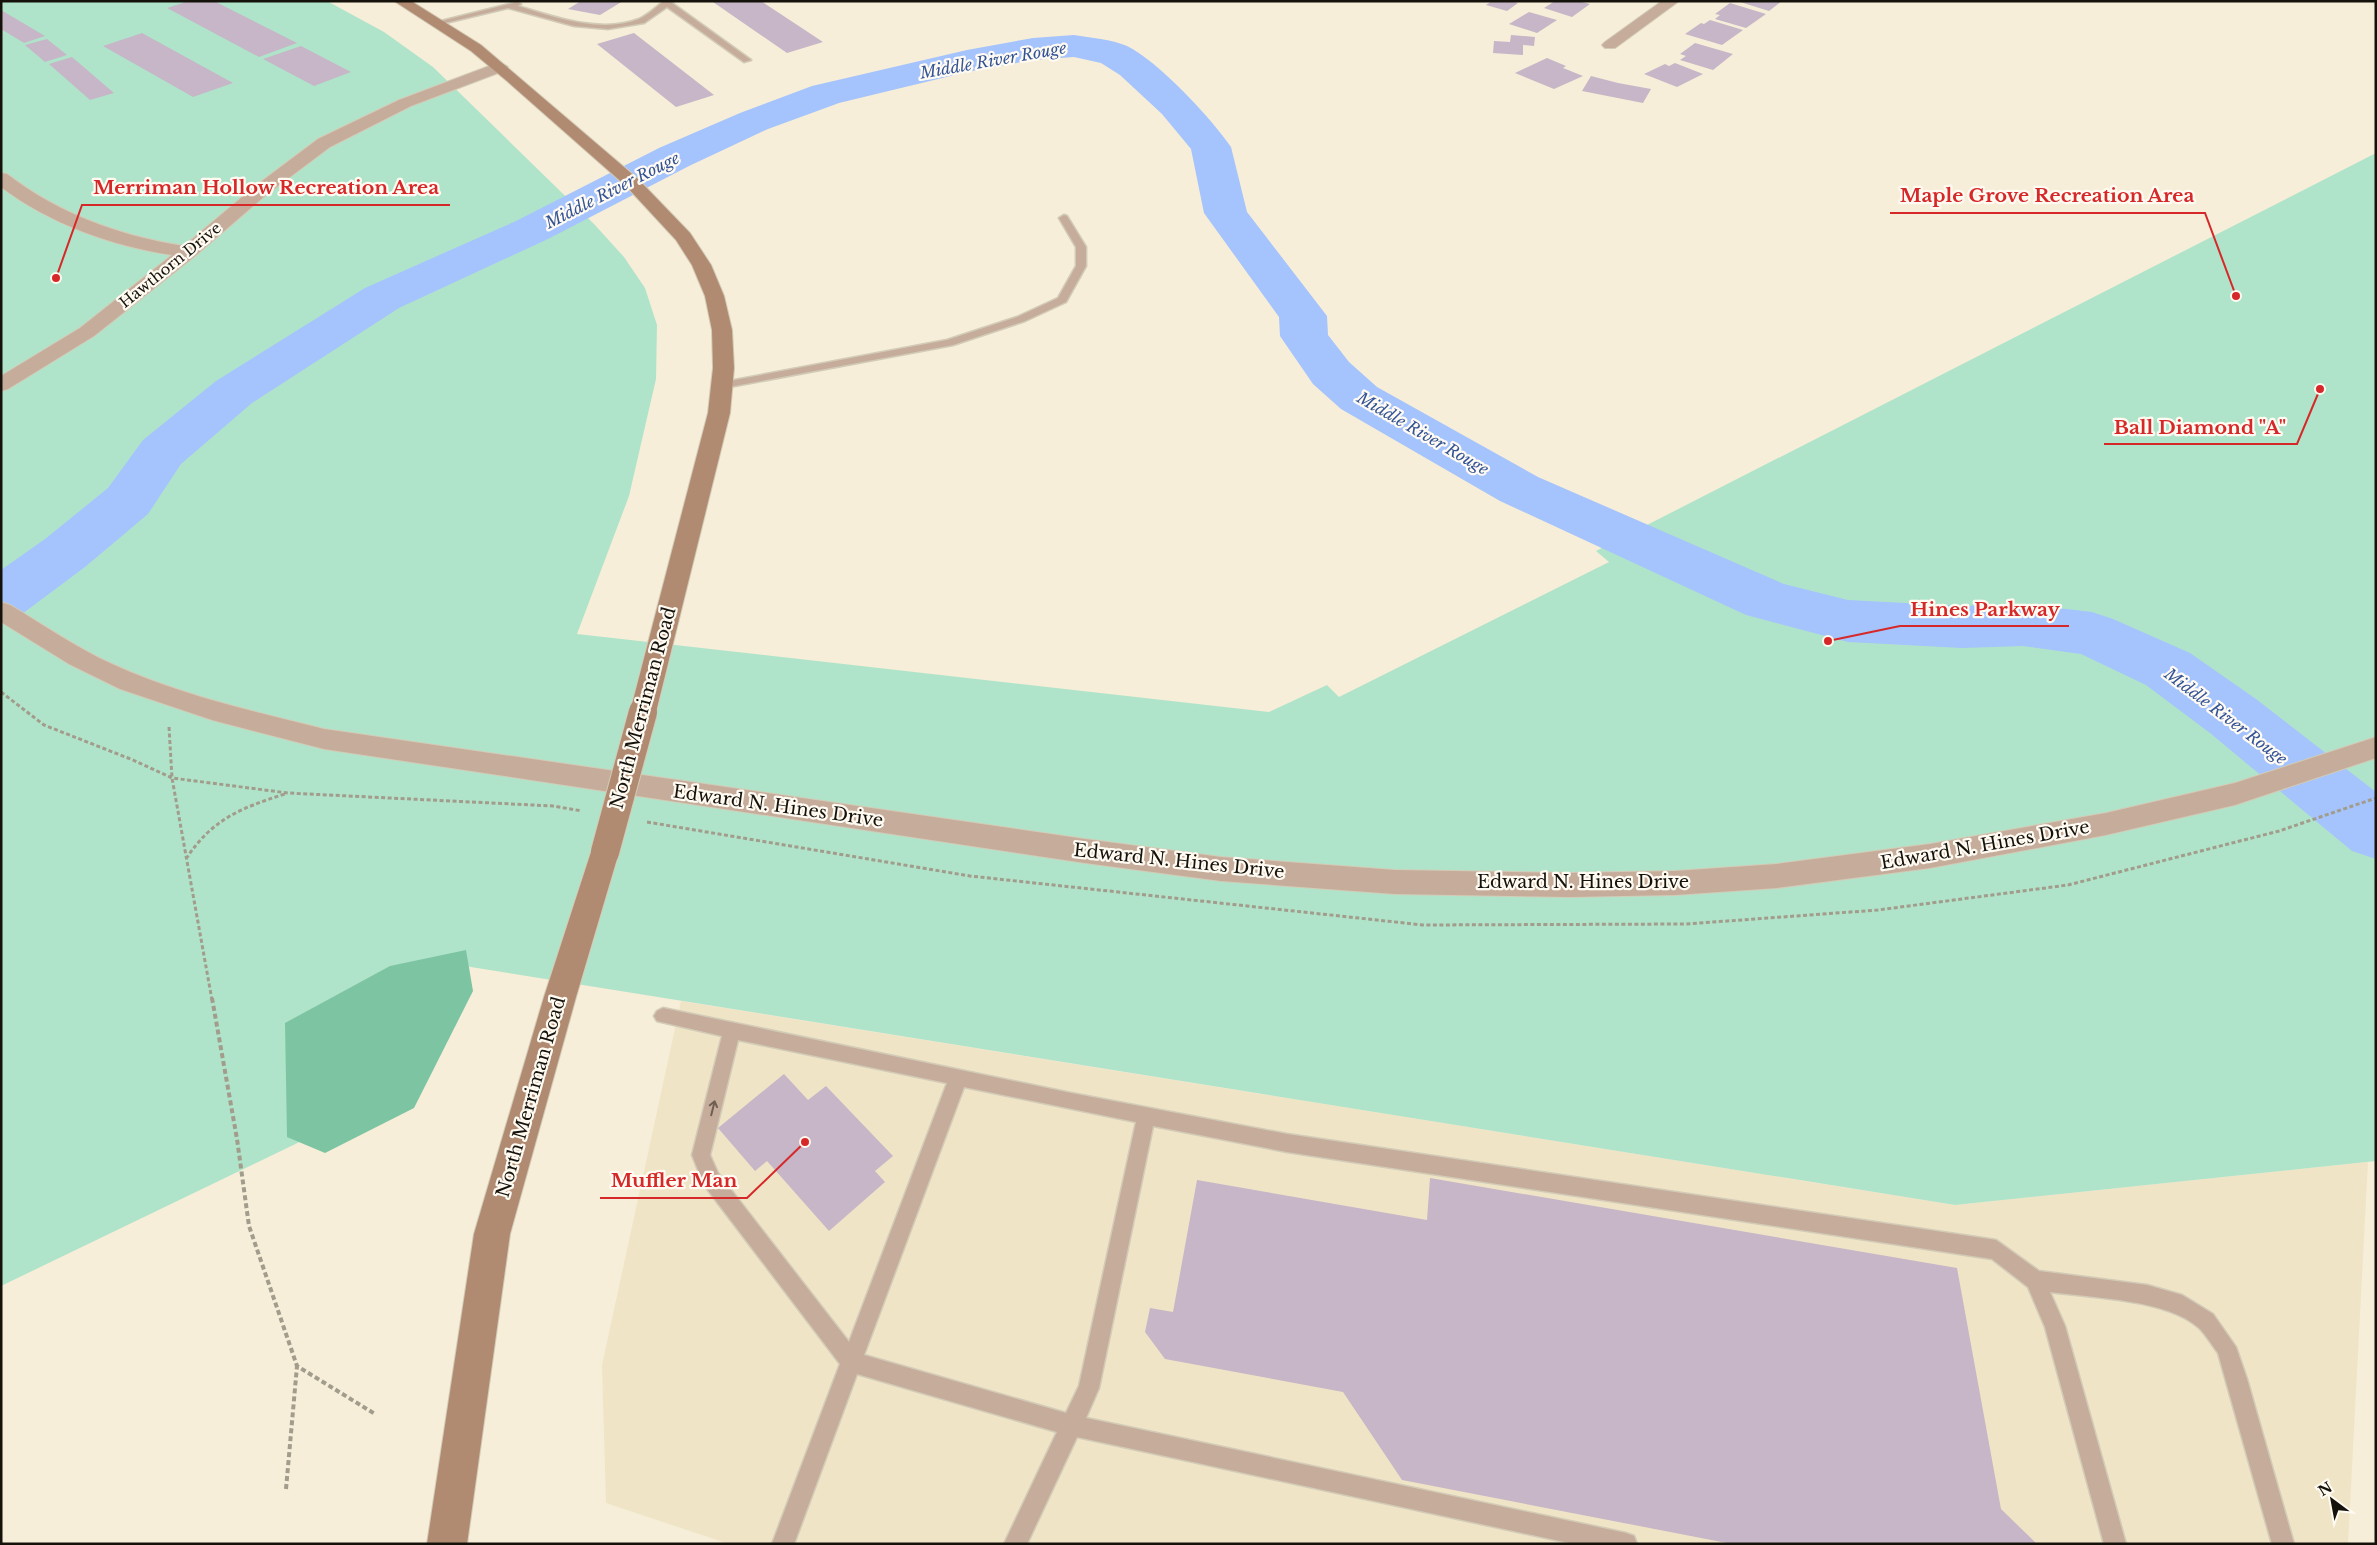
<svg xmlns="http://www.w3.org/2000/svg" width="2377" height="1545" font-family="'Libre Baskerville',serif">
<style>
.built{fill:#f0e4c7}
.green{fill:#b0e4ca}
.forest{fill:#7dc4a2}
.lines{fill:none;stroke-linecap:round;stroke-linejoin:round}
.river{fill:#a5c3fc;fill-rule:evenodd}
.building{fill:#c6b6c7}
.service-casing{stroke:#d2cbb7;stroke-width:3}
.minor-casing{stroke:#d2cbb7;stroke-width:2}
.tertiary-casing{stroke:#d2cbb7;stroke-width:2}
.secondary-casing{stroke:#d2cbb7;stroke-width:2}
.path-far1{stroke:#a29c8c;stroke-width:3;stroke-dasharray:4 2.5;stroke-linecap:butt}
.path{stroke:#a29c8c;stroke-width:4;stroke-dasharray:5 3;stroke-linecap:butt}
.service{fill:#c6ac9a;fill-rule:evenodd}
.minor{fill:#c6ac9a;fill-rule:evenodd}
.tertiary{fill:#c6ac9a;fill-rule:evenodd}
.secondary{fill:#b18b71;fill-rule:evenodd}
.secondary-bridge-casing{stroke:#d2cbb7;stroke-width:30;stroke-linecap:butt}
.secondary-bridge{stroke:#b18b71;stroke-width:28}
.oneway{stroke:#6e5f52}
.labels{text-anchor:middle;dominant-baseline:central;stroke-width:4.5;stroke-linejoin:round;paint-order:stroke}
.far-street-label{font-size:15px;fill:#15120b;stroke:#fffbf2}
.far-water-label{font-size:16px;font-style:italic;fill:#335397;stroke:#fffbf2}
.street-label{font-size:18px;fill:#15120b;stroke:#fffbf2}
.leader{fill:none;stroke:#d62828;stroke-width:2}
.callout-dot{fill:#d62828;stroke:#fffbf2;stroke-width:2}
.callout-label{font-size:19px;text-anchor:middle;font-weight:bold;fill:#d62828;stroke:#fffbf2;stroke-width:4.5;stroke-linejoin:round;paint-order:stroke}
</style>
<rect width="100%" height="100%" fill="#f6eed8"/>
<!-- built -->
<path class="built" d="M681,1001l1274,204 413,-43 -20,382h-1619l-123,-41 -4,-138z"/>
<!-- green -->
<path class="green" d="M1,1h326l57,31 49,35 161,157 30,33 21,31 12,37 -1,54 -27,117 -52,138 692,78 58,-27 12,12 270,-135 -13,-11 780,-398v1008l-421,44 -1503,-241 -53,130 -398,192z"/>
<!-- forest -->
<path class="forest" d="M466,950l7,41 -59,117 -89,45 -38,-16 -2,-114 105,-57z"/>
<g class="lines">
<!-- river -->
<path class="river" d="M1074,35c17,3 37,4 53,11 31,15 84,72 104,101l16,65 80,104 1,19 21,27 28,25 161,90 246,107 64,16 114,6 61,-2 69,8 21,7 77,34 66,46 120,93v67l-24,-8 -142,-118 -64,-48 -65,-31 -58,-8 -61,2 -114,-6 -102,-27 -246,-114 -159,-92 -28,-25 -33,-48 -1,-19 -75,-104 -13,-64 -29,-35 -42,-39 -19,-12 -27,-6 -41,3 -66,12 -128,31 -71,26 -79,37 -141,73 -149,69 -147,95 -71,61 -33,50 -63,53 -63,47 -21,5v-49l44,-31 63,-51 35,-48 73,-59 149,-93 151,-67 143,-73 81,-35 72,-27 155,-36 66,-12z"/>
</g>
<!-- building -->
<path class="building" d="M189,1h25l83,42 -38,14 -92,-49z
M581,1h42l-23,14 -32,-6z
M716,1h45l62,41 -36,11 -74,-51z
M1492,1h19l7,2 -11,8 -21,-6z
M1555,1h23l12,3 -18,13 -28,-9z
M1737,1h45l-13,10z
M1730,3l36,11 -20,14 -31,-9 5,-4 -5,-1z
M1,10l44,26 -21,7 -23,-14z
M1529,12l28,8 -20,13 -28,-9z
M1710,20l33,10 -21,15 -37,-11 16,-11 3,1z
M142,33l91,50 -40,14 -90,-51z
M634,33l80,62 -38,12 -79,-63z
M1511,35l24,2 -1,9 -11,-1v10l-30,-2 1,-12 16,1z
M47,39l20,16 -22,7 -20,-17z
M1695,43l38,11 -20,16 -33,-10 6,-4 -6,-2z
M301,46l50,26 -37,14 -51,-27z
M72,57l42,36 -24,7 -41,-36z
M1547,58l19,8 -3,2 20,8 -29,13 -39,-16z
M1675,63l28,11 -26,13 -33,-13 21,-10 4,2z
M1591,76l27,7 33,6 -8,14 -61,-12z
M784,1074l24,26 18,-14 67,70 -18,15 10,11 -56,49 -62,-70 -12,10 -37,-43z
M1430,1178l527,90 44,241 36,35h-305l-330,-64 -59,-88 -178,-33 -20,-27 5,-24 23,4 24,-132 230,40z"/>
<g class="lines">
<!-- service casing -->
<g class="service-casing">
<path id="service" d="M664,1h10l-2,2 79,57 -7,2 -77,-55 -23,16 -36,6 -34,-3 -66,-18 -71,17 -4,-2 84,-21 4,2 -3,2c36,11 83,28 121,13 9,-4 17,-12 25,-18z
M1064,215l3,1 19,31v19l-20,36 -41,19 -72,24 -229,43 -6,-3 6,-3 223,-42 70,-23 41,-19 18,-32v-19l-17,-29z
M663,1008l408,85 216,41 709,106 43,31 108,14 35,10 31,19 23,33 11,32 47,165h-22l-54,-191c-6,-8 -12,-18 -19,-25 -32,-29 -107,-30 -149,-36l15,34 61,218h-22l-59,-217 -17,-40 -36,-28 -705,-107 -134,-26 -54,262 -13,30 540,115 8,3 3,8h-63l-497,-107 -50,107h-23l53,-112 -200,-58 -63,170h-22l68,-180 -136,-179 -12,-30 30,-119 -65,-15 -3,-5 3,-5zM738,1040l209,43 -98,259 -131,-169 -8,-18zM964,1087l172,35 -57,264 -13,27 -202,-58z"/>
</g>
<!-- minor casing -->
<g class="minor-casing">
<path id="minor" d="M1662,1h17l-64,47h-10l-3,-3 3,-3z
M500,62l8,5 -2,3 -95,36 -81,41 -64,48 -71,61 -101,80 -86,53 -7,2v-15l79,-48 92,-73c-60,-9 -122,-31 -171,-68v-14l6,1c52,40 113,62 177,72l70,-59 64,-48 81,-39z"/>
</g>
<!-- tertiary casing -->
<g class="tertiary-casing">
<path id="tertiary" d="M1,602l9,3c34,20 66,43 102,59 68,31 140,47 212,65l761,110 136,18 174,13 175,3 105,-2 102,-7 153,-20 176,-31 129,-30 141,-46v21l-141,47 -129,30 -176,33 -153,20 -102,7 -105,2 -175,-3 -174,-13 -136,-18 -761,-114 -112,-29 -92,-31 -51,-25 -68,-42z"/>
</g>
<!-- secondary casing -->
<g class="secondary-casing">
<path id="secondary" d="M394,1h17l70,44 157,134 52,54 21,32 13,31 8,34 2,38 -4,45 -74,299 -4,7 -9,3 -9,-3 -4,-7 78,-299 5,-45 -1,-38 -7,-34 -13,-31 -16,-25 -50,-54 -119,-105 -36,-30z
M605,840l10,4 4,8 -43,145 -66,237 -43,310h-40l47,-310 70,-237 47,-145 4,-8z"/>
</g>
<!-- path-far1 -->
<path class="path-far1" d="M1,692l43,33 89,35 39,18 116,15 265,13 29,5
M169,727l3,51 40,222
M647,822l323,54 453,49 263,-1 192,-14 190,-25 211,-54 97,-33
M186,859c26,-40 55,-51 99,-65"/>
<!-- path -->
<path class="path" d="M212,998l25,141 12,87 48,140 78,48
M286,1489l11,-123"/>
<!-- service -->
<use href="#service" class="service"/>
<!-- minor -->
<use href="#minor" class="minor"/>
<!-- tertiary -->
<use href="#tertiary" class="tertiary"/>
<!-- secondary -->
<use href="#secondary" class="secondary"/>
<!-- secondary-bridge casing -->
<g class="secondary-bridge-casing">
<path id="secondary-bridge" d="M605,852l38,-140"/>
</g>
<!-- secondary-bridge -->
<use href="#secondary-bridge" class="secondary-bridge"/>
</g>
<!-- one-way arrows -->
<defs><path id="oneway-shaft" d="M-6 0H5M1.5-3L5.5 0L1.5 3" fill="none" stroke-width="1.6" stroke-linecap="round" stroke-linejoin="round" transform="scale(1.25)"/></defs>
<use class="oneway" href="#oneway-shaft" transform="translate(713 1108) rotate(-76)"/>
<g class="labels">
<!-- far-street labels -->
<g class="far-street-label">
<text transform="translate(170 265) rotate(-39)">Hawthorn Drive</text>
</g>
<!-- far-water labels -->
<g class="far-water-label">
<text transform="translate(993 60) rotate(-10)">Middle River Rouge</text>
<text transform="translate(612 190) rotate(-27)">Middle River Rouge</text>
<text transform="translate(1423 433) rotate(30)">Middle River Rouge</text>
<text transform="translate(2226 716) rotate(37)">Middle River Rouge</text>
</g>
<!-- street labels -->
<g class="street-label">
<text transform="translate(643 708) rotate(-75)">North Merriman Road</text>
<text transform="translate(778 806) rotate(8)">Edward N. Hines Drive</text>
<text transform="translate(1985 845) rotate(-10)">Edward N. Hines Drive</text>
<text transform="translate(1179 861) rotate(6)">Edward N. Hines Drive</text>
<text x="1583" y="882">Edward N. Hines Drive</text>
<text transform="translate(531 1097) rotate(-74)">North Merriman Road</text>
</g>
</g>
<!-- callouts -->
<path class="leader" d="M56 278L82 205H450M2236 296L2205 213H1890M2320 389L2297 444H2104M1828 641L1900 626H2069M805 1142L747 1198H600"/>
<g class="callout-dot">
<circle cx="56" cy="278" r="5"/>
<circle cx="2236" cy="296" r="5"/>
<circle cx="2320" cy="389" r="5"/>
<circle cx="1828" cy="641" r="5"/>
<circle cx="805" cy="1142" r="5"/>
</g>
<g class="callout-label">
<text x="266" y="194">Merriman Hollow Recreation Area</text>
<text x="2047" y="202">Maple Grove Recreation Area</text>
<text x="2200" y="434">Ball Diamond "A"</text>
<text x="1985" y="616">Hines Parkway</text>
<text x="674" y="1187">Muffler Man</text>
</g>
<!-- border -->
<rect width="2377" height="1545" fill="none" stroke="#15120b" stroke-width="5"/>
<!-- north arrow -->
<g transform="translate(2332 1500) rotate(328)" stroke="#fffbf2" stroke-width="4" paint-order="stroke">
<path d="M0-4L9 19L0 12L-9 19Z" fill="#15120b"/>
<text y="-8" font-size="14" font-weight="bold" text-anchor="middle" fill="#15120b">N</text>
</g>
</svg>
